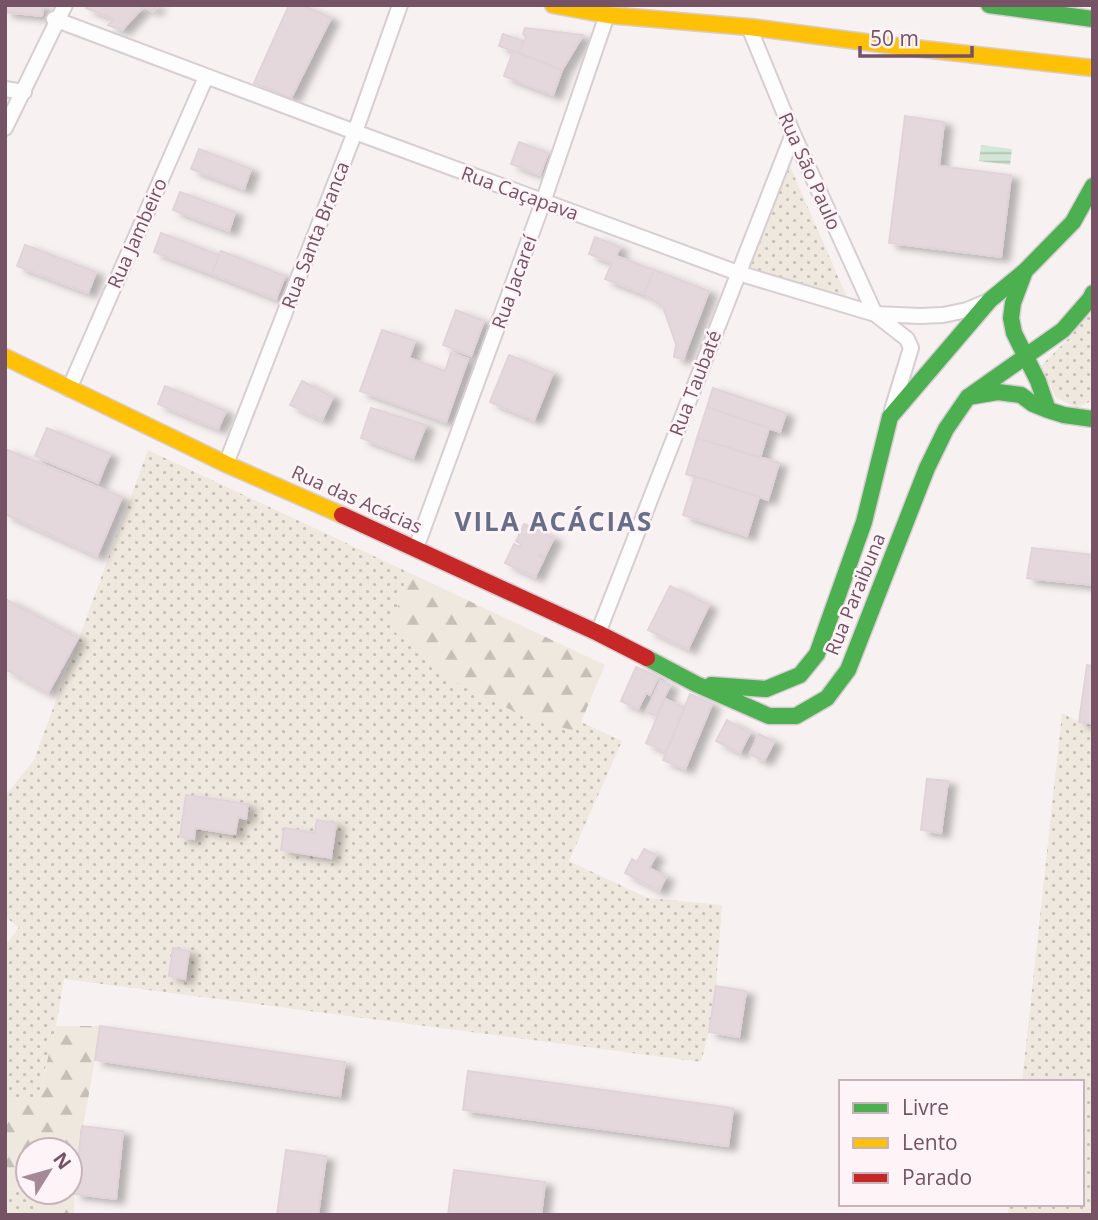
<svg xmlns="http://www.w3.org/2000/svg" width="1098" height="1220" font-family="'Open Sans',sans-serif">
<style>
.grass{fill:url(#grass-dots)}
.forest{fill:url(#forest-firs)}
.water{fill:url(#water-rules)}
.building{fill:#e5d8dd;stroke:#e1d3d9;stroke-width:2;filter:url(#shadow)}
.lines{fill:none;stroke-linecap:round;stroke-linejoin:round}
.street-casing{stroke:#d7ced2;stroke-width:18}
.fast-casing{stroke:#d8ced2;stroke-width:19}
.slow-casing{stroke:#d8ced2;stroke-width:19}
.jam-casing{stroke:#d8ced2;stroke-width:19}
.street{stroke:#fefdfd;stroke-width:14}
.fast{stroke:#4caf50;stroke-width:16}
.slow{stroke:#ffc107;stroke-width:16}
.jam{stroke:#c62828;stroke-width:16}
.labels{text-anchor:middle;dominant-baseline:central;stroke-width:5;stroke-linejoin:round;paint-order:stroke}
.street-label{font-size:19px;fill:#755264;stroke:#fef4f7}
.district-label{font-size:26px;font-weight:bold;letter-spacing:2px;fill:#666e89;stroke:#fef4f7}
</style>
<defs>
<pattern id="grass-dots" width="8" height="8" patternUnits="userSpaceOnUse" patternTransform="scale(1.75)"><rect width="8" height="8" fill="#efe8de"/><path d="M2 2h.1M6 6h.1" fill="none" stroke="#c6bfb8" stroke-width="1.8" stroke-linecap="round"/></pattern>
<pattern id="forest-firs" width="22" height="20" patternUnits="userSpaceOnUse" patternTransform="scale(1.75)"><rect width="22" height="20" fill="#efe8de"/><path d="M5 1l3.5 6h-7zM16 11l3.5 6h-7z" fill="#c6bfb8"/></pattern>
<pattern id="water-rules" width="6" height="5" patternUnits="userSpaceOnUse" patternTransform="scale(1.75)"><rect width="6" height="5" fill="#d3e7d7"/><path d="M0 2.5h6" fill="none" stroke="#b0beb2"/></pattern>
<filter id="shadow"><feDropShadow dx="8" dy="4.5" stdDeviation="3.5" flood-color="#0004"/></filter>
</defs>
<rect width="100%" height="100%" fill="#f8f1f2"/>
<!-- grass -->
<path class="grass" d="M789,164l61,140 -101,-34z
M1093,305v92l-4,5 -12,6 -21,-11 -15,-31 31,-31z
M148,450l260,122 -17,57 182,101 8,-8 41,19 -53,120 79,37 74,7 -6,81 -7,46 -8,30 -637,-83 -8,47 -18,71 -33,2v-153l14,-19 -14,-10v-121l29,-36z
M1062,713l17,9 14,2v491h-85l1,-11h73v-122h-60z
M5,1188l35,4 -1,23h-34z"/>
<!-- forest -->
<path class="forest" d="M408,572l197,93 -24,57 -8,8 -40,-9 -78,-39 -64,-53z
M56,1026h44c-8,63 -25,125 -26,189h-35l1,-23h30v-42h-42v40l-23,-2v-89l33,-2z"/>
<!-- water -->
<path class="water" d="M981,145l31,4 -2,16 -31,-4z"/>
<!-- building -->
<path class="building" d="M5,5h38l-1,11 -37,-4z
M88,5h70l-6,6 -8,-5 -22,24 -14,-5 6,-6 -28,-11z
M289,5h13l29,13 -40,80 -37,-15z
M525,28l58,7 -21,35 -43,-17 7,-16 -3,-3z
M503,34l20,7 -4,12 -20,-7z
M513,51l49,19 -9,25 -49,-19z
M905,116l39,6 -5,44 72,9 -10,82 -112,-14z
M519,142l29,11 -8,22 -29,-11z
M199,149l52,20 -7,20 -53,-20z
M180,192l55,20 -6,19 -56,-21z
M161,233l58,22 -7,19 -58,-22z
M595,237l25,10 -4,9 38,14 -10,24 -39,-15 7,-16 -23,-9z
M25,245l71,27 -8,21 -71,-27z
M221,251l64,25 -9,23 -64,-25z
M654,270l55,21 -26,68 -9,-2 2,-13 -13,-37 -19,-13z
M456,310l28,11 -13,35 -28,-11z
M382,330l33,11 -6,17 36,13 6,-18 17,6 -22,63 -86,-31z
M509,355l44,18 -19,47 -44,-18z
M302,381l31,16 -11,23 -32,-15z
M165,386l61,25 -8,18 -60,-25z
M713,388l73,25 -6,19 -73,-25z
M707,407l62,21 -9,30 -63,-20z
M371,408l55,17 -13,33 -52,-20z
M47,428l63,26 -12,29 -63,-27z
M697,438l82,25 -11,37 -82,-26z
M5,449l117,48 -25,59 -92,-42z
M695,476l64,21 -12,39 -64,-21z
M524,524l30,14 -9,18 -6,-2 -1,2 6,2 -9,19 -30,-14 9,-19 6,3 1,-3 -5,-3z
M1032,548l61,7v30l-66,-7z
M670,586l39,19 -21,44 -40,-19z
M5,599l73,39 -30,55 -43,-24z
M1087,665l6,1v58l-14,-2z
M636,667l22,10 -8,18 -4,-2 -8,16 -17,-8z
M660,681l10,4 -14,31 -10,-4z
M690,694l22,10 -27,65 -22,-9z
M665,699l20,9 -19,44 -20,-9z
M727,720l23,13 -10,20 -24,-12z
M759,734l15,8 -10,19 -14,-7z
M927,779l21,2 -7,52 -20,-3z
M186,795l62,9 -2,15 -8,-2 -3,17 -40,-6 -1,11 -14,-2z
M317,820l19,3 -5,35 -50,-8 3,-22 31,5z
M644,849l12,6 -7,13 17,9 -7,14 -34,-18 7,-14 5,3z
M173,948l16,3 -4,28 -16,-3z
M716,986l30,5 -7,46 -30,-5z
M100,1026l245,36 -5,34 -245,-36z
M468,1071l265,37 -5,38 -265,-36z
M82,1126l41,5 -7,68 -42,-5z
M286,1150l40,6 -8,59h-41z
M454,1170l91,12 -4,33h-93z"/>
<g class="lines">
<!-- street casing -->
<g class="street-casing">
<path id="street" d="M54,19l301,113 383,141 137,41 45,2 23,-1 24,-5 19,-8
M749,27l44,107 82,180 32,25 4,9 -19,62
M5,89l19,3
M5,128l60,-123
M69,389l137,-312
M226,464l129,-332 45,-127
M416,548l127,-346 64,-187
M598,633l195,-499"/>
</g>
<!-- fast casing -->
<g class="fast-casing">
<path id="fast" d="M989,5l104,14
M1093,186l-20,36 -48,49 -12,32 -2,15 3,15 24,48 10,29 16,5 29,4
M968,397l30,-5 23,3 12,9 15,6
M647,658l49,26 73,32h27l31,-18 21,-28 79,-202 19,-39 22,-32 95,-67 27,-31 3,-6
M711,685l55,4 34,-14 17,-21 47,-132 26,-105 100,-117 35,-29"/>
</g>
<!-- slow casing -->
<g class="slow-casing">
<path id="slow" d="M553,5l54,10 142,12 147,19 197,22
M5,357l221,107 116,51"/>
</g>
<!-- jam casing -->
<g class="jam-casing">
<path id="jam" d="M342,515l256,118 49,25"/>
</g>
<!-- street -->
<use href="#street" class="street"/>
<!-- fast -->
<use href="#fast" class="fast"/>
<!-- slow -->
<use href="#slow" class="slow"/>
<!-- jam -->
<use href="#jam" class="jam"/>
</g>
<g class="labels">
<!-- street labels -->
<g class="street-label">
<text transform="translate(810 171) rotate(66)">Rua São Paulo</text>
<text transform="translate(520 193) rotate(20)">Rua Caçapava</text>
<text transform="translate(137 233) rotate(-66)">Rua Jambeiro</text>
<text transform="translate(315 235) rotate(-69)">Rua Santa Branca</text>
<text transform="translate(514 282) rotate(-70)">Rua Jacareí</text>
<text transform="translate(695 383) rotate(-69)">Rua Taubaté</text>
<text transform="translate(357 499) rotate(24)">Rua das Acácias</text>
<text transform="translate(855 594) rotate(-68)">Rua Paraibuna</text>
</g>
<!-- district labels -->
<g class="district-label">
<text x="554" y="521">VILA ACÁCIAS</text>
</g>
</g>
<!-- border -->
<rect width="1098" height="1220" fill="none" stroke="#755264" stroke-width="14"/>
<!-- legend -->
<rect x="839" y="1080" width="245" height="126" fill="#fef4f7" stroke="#c7b3bc" stroke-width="2"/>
<rect x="853" y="1103" width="35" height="10" fill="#4caf50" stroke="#c7b3bc" stroke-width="2"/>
<text x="902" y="1115" font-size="21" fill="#755264">Livre</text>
<rect x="853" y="1138" width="35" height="10" fill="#ffc107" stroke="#c7b3bc" stroke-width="2"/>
<text x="902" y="1150" font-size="21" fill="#755264">Lento</text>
<rect x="853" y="1173" width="35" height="10" fill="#c62828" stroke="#c7b3bc" stroke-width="2"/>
<text x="902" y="1185" font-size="21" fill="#755264">Parado</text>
<!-- north arrow -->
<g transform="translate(49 1171) rotate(53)"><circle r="33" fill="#fef4f7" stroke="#c7b3bc" stroke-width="2"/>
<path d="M0-5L12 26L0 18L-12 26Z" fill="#a38a96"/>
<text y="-10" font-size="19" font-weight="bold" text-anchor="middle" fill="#755264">N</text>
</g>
<!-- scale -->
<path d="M860 46v10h112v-10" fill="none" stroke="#755264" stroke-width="3.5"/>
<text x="870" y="46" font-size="21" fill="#755264" stroke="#fef4f7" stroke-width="5" paint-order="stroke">50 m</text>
</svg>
